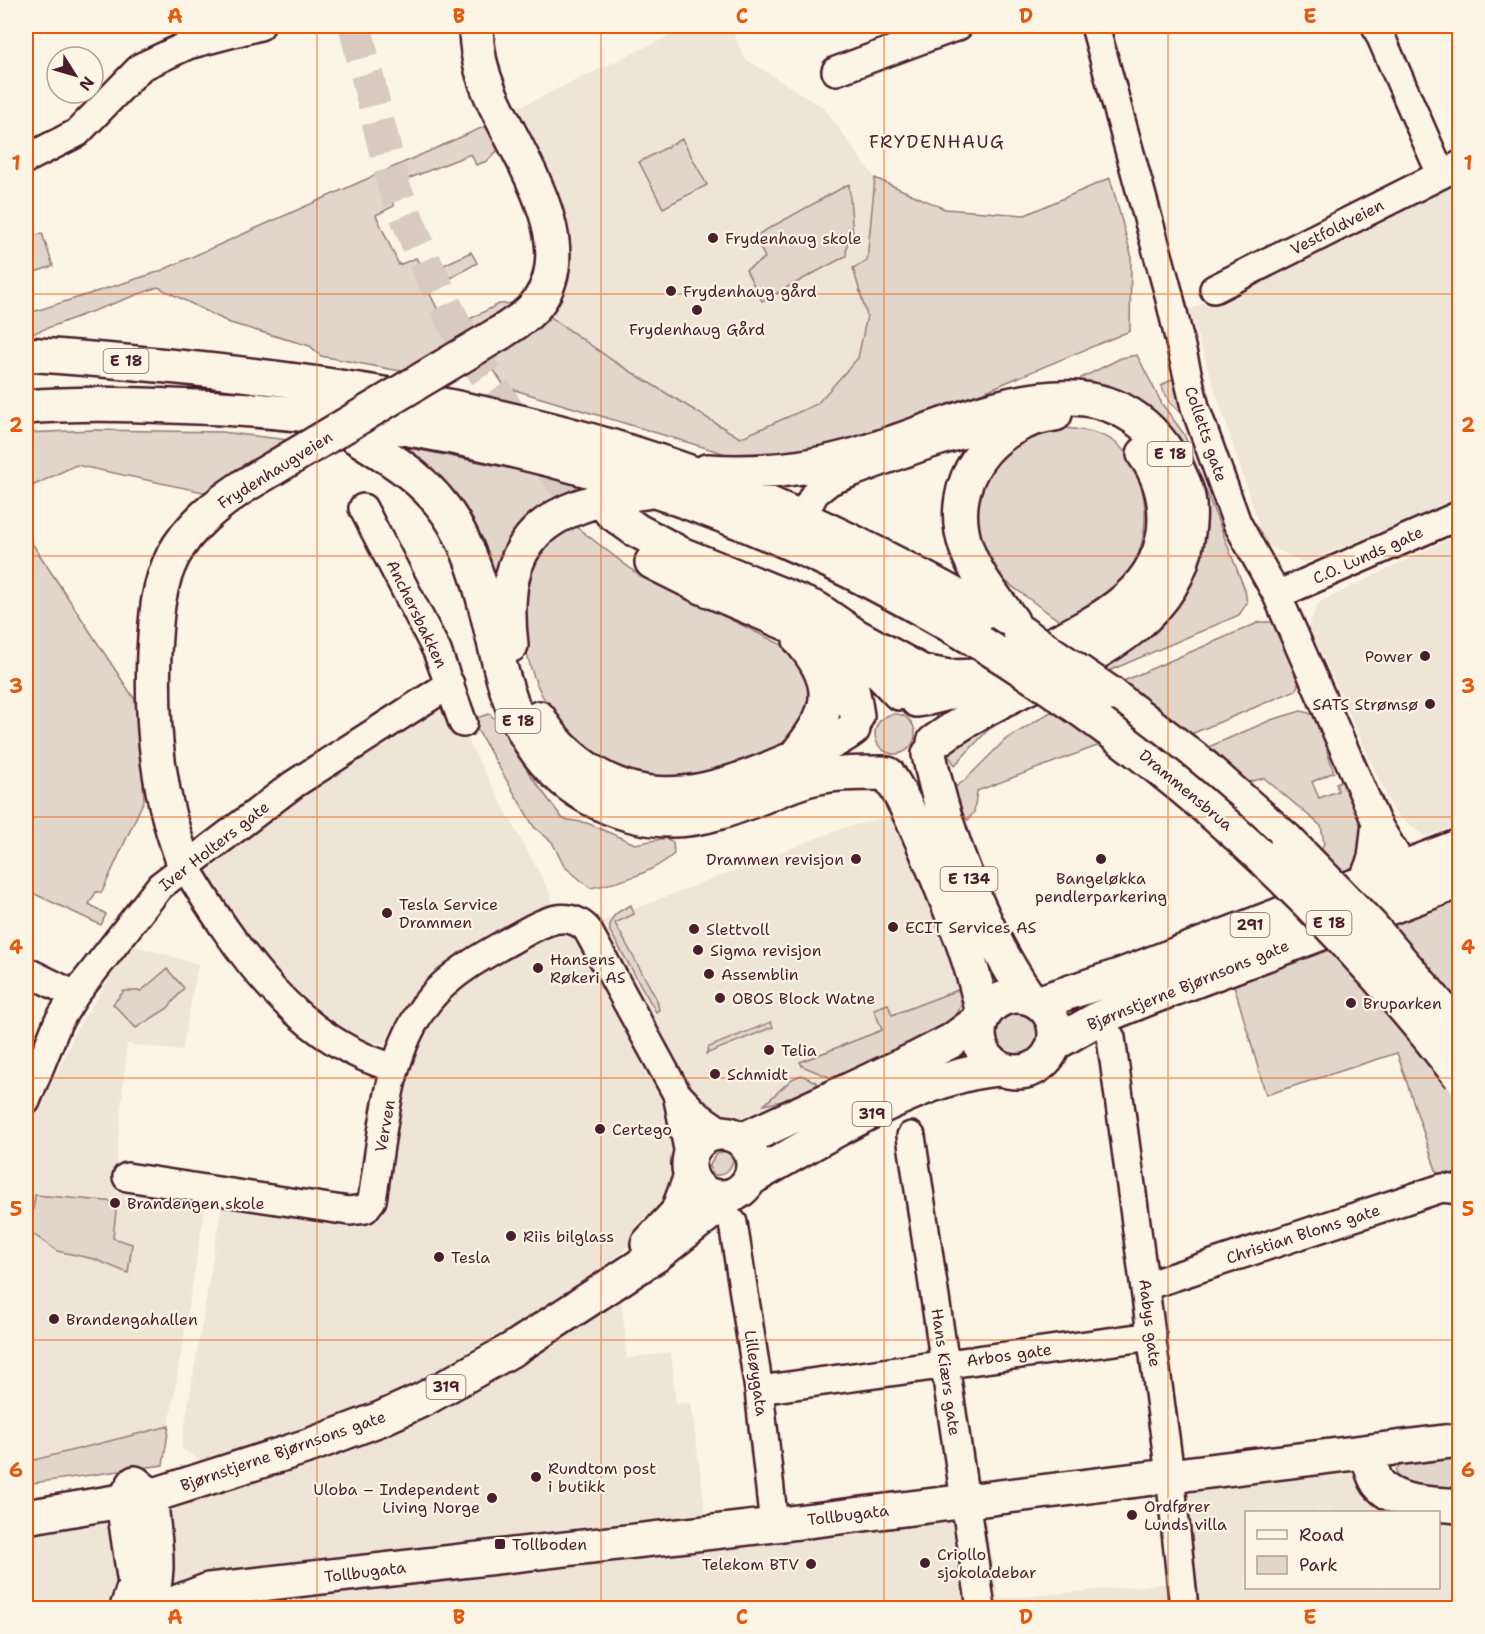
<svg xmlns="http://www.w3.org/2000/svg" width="1485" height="1634" font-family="'Shantell Sans',sans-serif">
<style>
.built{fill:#eee5d7;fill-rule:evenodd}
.green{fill:#e2d5ca;stroke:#967a7a;stroke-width:1.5}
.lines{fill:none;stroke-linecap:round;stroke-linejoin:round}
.highway-tunnel{stroke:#d8cac0;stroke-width:33;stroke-dasharray:33 16;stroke-linecap:butt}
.minor-casing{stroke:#4a1f2b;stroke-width:32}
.major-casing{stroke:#4a1f2b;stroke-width:38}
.highway-casing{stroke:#4a1f2b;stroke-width:38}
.minor{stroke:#fcf5e5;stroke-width:27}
.major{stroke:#fcf5e5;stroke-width:33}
.highway{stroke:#fcf5e5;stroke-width:33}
.major-bridge-casing{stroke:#4a1f2b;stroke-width:38;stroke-linecap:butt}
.highway-bridge-casing{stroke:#4a1f2b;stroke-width:38;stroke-linecap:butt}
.major-bridge{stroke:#fcf5e5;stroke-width:33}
.highway-bridge{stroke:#fcf5e5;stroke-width:33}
.grid{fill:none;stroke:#e8590c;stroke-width:1.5;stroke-opacity:0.55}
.poi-dot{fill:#4a1f2b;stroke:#fcf5e5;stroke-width:2}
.labels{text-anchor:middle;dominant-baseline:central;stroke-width:4.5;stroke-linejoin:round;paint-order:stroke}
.shield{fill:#fcf5e5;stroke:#7f5f63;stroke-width:1.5}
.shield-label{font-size:15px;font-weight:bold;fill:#4a1f2b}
.street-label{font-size:16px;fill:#4a1f2b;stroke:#fcf5e5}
.poi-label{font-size:16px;fill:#4a1f2b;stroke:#fcf5e5;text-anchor:start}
.neighbourhood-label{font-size:18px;letter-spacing:1.5px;fill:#4a1f2b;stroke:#fcf5e5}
.neatline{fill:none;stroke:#e8590c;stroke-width:2}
.grid-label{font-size:20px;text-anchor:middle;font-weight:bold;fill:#e8590c}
</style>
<rect width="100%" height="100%" fill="#fcf5e5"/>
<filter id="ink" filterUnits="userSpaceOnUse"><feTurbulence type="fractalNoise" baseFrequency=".0167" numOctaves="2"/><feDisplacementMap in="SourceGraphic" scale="12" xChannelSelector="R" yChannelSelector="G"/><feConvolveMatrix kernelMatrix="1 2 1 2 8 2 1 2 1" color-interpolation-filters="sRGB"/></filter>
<g filter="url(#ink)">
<!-- built -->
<path class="built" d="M690,26h41l13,32 80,50 51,70 -8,83 -14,7 14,48 -9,42 -41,46 -77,34 -63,-4 -62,-72 -66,-46 18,-37 -16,-63 -44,-103z
M1459,170v331l-155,62 -39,-19 -76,-234z
M1459,534v291l-34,12 -31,-25 -85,-186 9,-23z
M450,684l16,53 85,158 5,36 11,4 276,-107 56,-14 59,143 5,40 -10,27 -194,95 -86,51 -5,26 -11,23 -39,37 9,102 44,-6 5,52 15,-2 17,130 276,-27 14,94 196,-18 -8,-96 181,-33 10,29 82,27v100h-1433v-84l205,-43 -50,-33 41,-246 118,21 43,-30 29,-125 -17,-22 -44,-8 -18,-9 -54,-48 -93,-113zM1246,1512h192v76h-192z
M132,945l66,19 -16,87 -55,-7 -11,124v24l90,10 -37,224 -143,36v-272l3,-13 -3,-36 6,-21 31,-59 13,-31z"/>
<!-- green -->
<path class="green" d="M490,124l9,25 -12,12 -11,4 -5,-11 -84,33 7,19 -18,9 23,50 17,-7 9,16 46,-22 6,11 -33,19 -3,-4 -15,8 22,44 51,-26 17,-1 -7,8 -104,61 -84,-16 -11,-10 -80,-23 -72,-36 -132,49v-22l132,-42z
M682,139l25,46 -44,23 -24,-46z
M875,178l70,31 80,6 85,-37 21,76 -1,77 -154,64 -185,63 -65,-4 -221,-67 -21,-32 65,-39 66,46 125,76 77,-34 41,-46 9,-42 -14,-48 14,-7z
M849,184l4,51 -6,8 -1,13 -84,45 -16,-31 19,-12 -10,-22z
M42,233l11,33 -27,9v-35z
M1137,355l25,49 22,30 61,156 2,13 -8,12 -216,93 -35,22 -33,35 -7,-10 10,-15 235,-163c3,-10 8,-20 10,-31 3,-15 1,-30 -2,-45 -8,-61 -48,-108 -110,-119l-1,5 -12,-4 3,-5 40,-20z
M1175,377l11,41 -16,-15 -9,-17z
M1064,428c17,2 37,3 52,15 32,27 39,91 14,126 -17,23 -45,38 -68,54 -15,-12 -65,-45 -73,-57 -21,-35 -18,-86 11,-115 16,-18 42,-20 64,-23z
M92,430l130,2 66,8 -80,53 -132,-28 -50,24v-56z
M396,445l145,30 29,11 -39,34 -33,67z
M570,522l65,50 155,77 18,25 6,27c-5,10 -10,25 -18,32 -18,18 -46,28 -69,34 -18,5 -36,10 -54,10 -83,-1 -149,-72 -149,-154 0,-23 -1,-46 10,-67 6,-12 26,-24 36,-34z
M26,534l113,172 5,94 -42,92h-6l-7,12 17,10 -5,11 -75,-35z
M1260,622h20l21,52 -5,16 -112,47 -12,-19 -195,73 -3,21 -6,8 -23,-25 21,-16 39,-39 44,-27z
M1301,711c21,3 23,19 31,37l-5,3 7,21 -22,10 7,16 19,-7 -2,-8 10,-4c16,31 18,51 14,85l-11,7 -41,16 16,-44 -3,-17 -57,-48 -22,6 -38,-35 67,-29z
M489,714l9,7 33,55 32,43 24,4 48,21 31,-6 7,4 1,12c-23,20 -55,29 -84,34l-26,-22 -12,-24 -18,-15 -59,-101 4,-9z
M875 734a20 20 0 1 1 40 0a20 20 0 1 1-40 0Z
M1459,897v293l-17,-2 -45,-135 -131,42 -32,-110z
M631,905l3,9 -19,9 42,77 2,10 -3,2 -46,-81c-1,-16 9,-20 21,-26z
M167,969l17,19 -16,20 -32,20 -23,-24 11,-13h17z
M963,988l-2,17 -8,18 -115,63 -4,-7 -32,-13 -2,-4 82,-32 -8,-21 14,-5 4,11z
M997 1034a20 20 0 1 1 40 0a20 20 0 1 1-40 0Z
M771,1022l2,5 -67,27 3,-7z
M801,1075l15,7 1,3 -35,16 -18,4 28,-26z
M728,1151l5,9c-2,10 -10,17 -20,15l-3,-9c2,-8 8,-16 18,-15z
M35,1195l82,7 -4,36 19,6 -4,29 -34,-14 -37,-8 -27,-19z
M169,1426l-6,39 -137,19v-22z
M1459,1454v41l-45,-6 -16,-9 -2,-10 7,-8z"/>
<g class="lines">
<!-- highway-tunnel -->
<path class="highway-tunnel" d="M355,26l39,161 32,77 29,61 61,99 73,91"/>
<!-- minor casing -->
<g class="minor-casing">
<path id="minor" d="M1095,26l73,265 27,116 42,116 40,72 99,227 20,33 11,31
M1376,26l65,148
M836,71l122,-45
M26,159l51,-26 64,-66 47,-22 72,-19
M1214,289l246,-124
M363,508l74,143 26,72
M802,517l13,-24 15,-12c50,-19 134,-53 186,-57
M1277,595l183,-80
M186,868c51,83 110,173 209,200
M1363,881l9,-23 4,-36
M26,971l49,24
M1111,1038l59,436 14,134
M677,1094l13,65
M26,1101l32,-79 17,-27 85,-109 134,-102 156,-100
M911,1136l70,472
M127,1177l222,34 16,-2 7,-9c11,-65 14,-147 57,-200 23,-29 61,-48 93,-66 21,-12 45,-25 65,-5l90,165 19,20 27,19
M733,1223l26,167 15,135
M1146,1286l296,-98 18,2
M759,1390l393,-54"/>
</g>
<!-- major casing -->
<g class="major-casing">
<path id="major" d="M476,26c0,22 5,46 14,67 24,58 92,147 49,208 -10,14 -25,23 -39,32
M186,868c-28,-69 -35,-140 -32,-215 2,-34 3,-66 19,-97 16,-30 44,-52 71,-70
M689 1165a32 32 0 1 1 64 0a32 32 0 1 1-64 0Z
M742,1140l176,-82 33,-17 30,-22
M750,1179c67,-38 175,-106 250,-110
M648,1244l29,-31 14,-37
M1367,1452c3,9 5,23 11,31 18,23 56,20 82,23
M135,1483l16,13c1,39 13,76 -4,112
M26,1517l125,-21 160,-51 69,-26 44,-20 89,-50 142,-93 76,-60
M127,1608l8,-24 -12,-82 11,-18
M162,1608l47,-18 565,-65 686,-85"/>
</g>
<!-- highway casing -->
<g class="highway-casing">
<path id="highway" d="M26,354c235,17 471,44 693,129 105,41 204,92 301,149
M26,407c48,-4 97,-3 145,-1 210,5 422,51 614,135 68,29 133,65 196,102
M334,423c45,29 92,52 120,100 54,92 28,211 132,273 26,15 56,24 86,24 48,0 90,-26 134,-40 25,-7 51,-7 76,-7
M707,471c48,3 96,-1 142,-14 112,-31 270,-130 335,27 7,16 6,38 3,55 -13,92 -115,124 -186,162 -23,12 -46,26 -67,41
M611,512l25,18 45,24 136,55 39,27 66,36 27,5 30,-1
M652,562l48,24 123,53c23,21 30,47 34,77
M1012,621c-17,-23 -37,-47 -46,-74 -22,-65 25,-125 89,-133
M858,640l16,27 25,26
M511,645c-13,-109 34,-140 135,-153
M1111,694l88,68 88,78
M917,700c44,-6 69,-24 109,-43 60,-30 139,-60 139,-139 0,-24 -7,-45 -21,-64
M539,718c12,21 29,38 50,52 62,42 128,21 191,-6 26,-11 50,-18 73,-35
M929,754c15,76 54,179 99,242
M794,758c36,-45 47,-70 6,-118
M888,774c21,33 35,69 50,105 18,44 36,88 45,136
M979 1034a38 38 0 1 1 76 0a38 38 0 1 1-76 0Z
M1040,1002l82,-27 338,-129
M1054,1044l45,-26 50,-20 311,-117"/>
</g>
<!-- minor -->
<use href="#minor" class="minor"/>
<!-- major -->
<use href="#major" class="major"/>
<!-- highway -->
<use href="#highway" class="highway"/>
<!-- major-bridge casing -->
<g class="major-bridge-casing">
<path id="major-bridge" d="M244,486l256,-153"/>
</g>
<!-- highway-bridge casing -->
<g class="highway-bridge-casing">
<path id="highway-bridge" d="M1020,632l91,62
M981,643c193,120 339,255 479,433
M1287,840l84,86 89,104"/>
</g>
<!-- major-bridge -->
<use href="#major-bridge" class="major-bridge"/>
<!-- highway-bridge -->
<use href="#highway-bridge" class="highway-bridge"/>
</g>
</g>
<!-- grid -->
<path class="grid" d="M317,26v1582M601,26v1582M884,26v1582M1168,26v1582M26,294h1434M26,556h1434M26,817h1434M26,1078h1434M26,1340h1434"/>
<!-- markers -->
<g class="poi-dot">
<circle cx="713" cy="238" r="6"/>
<circle cx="671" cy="291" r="6"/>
<circle cx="697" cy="310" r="6"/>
<circle cx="1425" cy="656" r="6"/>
<circle cx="1430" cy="704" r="6"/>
<circle cx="856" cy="859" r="6"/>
<circle cx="1101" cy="859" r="6"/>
<circle cx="387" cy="913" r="6"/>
<circle cx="893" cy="927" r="6"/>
<circle cx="694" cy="929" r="6"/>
<circle cx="698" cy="950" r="6"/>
<circle cx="538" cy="968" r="6"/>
<circle cx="709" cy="974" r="6"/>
<circle cx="720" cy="998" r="6"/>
<circle cx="1351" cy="1003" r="6"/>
<circle cx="769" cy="1050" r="6"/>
<circle cx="715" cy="1074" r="6"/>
<circle cx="600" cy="1129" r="6"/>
<circle cx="115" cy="1203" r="6"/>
<circle cx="511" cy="1236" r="6"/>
<circle cx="439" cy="1257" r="6"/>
<circle cx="54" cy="1319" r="6"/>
<circle cx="536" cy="1477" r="6"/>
<circle cx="492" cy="1498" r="6"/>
<circle cx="1132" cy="1515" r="6"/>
<rect x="494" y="1538" width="12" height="12" rx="3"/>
<circle cx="925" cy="1563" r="6"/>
<circle cx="811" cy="1564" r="6"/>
</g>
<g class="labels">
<!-- shield labels -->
<g class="shield">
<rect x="103.5" y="349" width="45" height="24" rx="4.5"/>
<rect x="1147.5" y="442" width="45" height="24" rx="4.5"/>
<rect x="495.5" y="709" width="45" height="24" rx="4.5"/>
<rect x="940.5" y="867" width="57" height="24" rx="4.5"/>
<rect x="1306.5" y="911" width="45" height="24" rx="4.5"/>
<rect x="1230.5" y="913" width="39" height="24" rx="4.5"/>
<rect x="852.5" y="1102" width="39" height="24" rx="4.5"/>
<rect x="426.5" y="1375" width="39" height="24" rx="4.5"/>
</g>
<g class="shield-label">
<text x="126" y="361">E 18</text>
<text x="1170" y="454">E 18</text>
<text x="518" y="721">E 18</text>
<text x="969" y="879">E 134</text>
<text x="1329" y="923">E 18</text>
<text x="1250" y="925">291</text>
<text x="872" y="1114">319</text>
<text x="446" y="1387">319</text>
</g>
<!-- street labels -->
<g class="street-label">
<text transform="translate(1337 227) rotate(-27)">Vestfoldveien</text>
<text transform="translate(1206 434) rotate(71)">Colletts gate</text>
<text transform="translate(275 470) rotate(-32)">Frydenhaugveien</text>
<text transform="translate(1368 555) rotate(-24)">C.O. Lunds gate</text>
<text transform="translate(417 614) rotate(64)">Anchersbakken</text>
<text transform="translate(1186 790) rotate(40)">Drammensbrua</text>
<text transform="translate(214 846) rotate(-38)">Iver Holters gate</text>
<text transform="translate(1188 985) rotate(-22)">Bjørnstjerne Bjørnsons gate</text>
<text transform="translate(385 1126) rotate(-80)">Verven</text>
<text transform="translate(1303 1234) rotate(-18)">Christian Bloms gate</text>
<text transform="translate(1150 1323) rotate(83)">Aabys gate</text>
<text transform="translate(1009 1355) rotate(-8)">Arbos gate</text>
<text transform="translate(946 1372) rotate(82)">Hans Kiærs gate</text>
<text transform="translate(756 1373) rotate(82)">Lilleøygata</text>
<text transform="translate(283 1451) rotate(-19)">Bjørnstjerne Bjørnsons gate</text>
<text transform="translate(848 1515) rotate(-7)">Tollbugata</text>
<text transform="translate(365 1572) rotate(-7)">Tollbugata</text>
</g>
<!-- poi labels -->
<g class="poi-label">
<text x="725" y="238">Frydenhaug skole</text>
<text x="683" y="291">Frydenhaug gård</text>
<text x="697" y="329" text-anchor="middle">Frydenhaug Gård</text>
<text x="1413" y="656" text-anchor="end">Power</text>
<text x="1418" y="704" text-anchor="end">SATS Strømsø</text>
<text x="844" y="859" text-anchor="end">Drammen revisjon</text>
<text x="1101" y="878" text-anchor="middle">Bangeløkka<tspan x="1101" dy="18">pendlerparkering</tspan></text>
<text x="399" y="904">Tesla Service<tspan x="399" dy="18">Drammen</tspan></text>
<text x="905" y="927">ECIT Services AS</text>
<text x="706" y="929">Slettvoll</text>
<text x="710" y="950">Sigma revisjon</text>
<text x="550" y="959">Hansens<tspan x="550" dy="18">Røkeri AS</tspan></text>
<text x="721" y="974">Assemblin</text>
<text x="732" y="998">OBOS Block Watne</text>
<text x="1363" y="1003">Bruparken</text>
<text x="781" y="1050">Telia</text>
<text x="727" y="1074">Schmidt</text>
<text x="612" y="1129">Certego</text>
<text x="127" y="1203">Brandengen skole</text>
<text x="523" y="1236">Riis bilglass</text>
<text x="451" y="1257">Tesla</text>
<text x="66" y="1319">Brandengahallen</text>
<text x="548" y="1468">Rundtom post<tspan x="548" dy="18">i butikk</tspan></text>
<text x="480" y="1489" text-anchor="end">Uloba – Independent<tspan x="480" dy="18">Living Norge</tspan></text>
<text x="1144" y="1506">Ordfører<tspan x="1144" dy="18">Lunds villa</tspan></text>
<text x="512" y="1544">Tollboden</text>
<text x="937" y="1554">Criollo<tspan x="937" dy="18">sjokoladebar</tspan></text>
<text x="799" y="1564" text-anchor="end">Telekom BTV</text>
</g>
<!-- neighbourhood labels -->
<g class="neighbourhood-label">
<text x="937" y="142">FRYDENHAUG</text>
</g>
</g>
<!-- margin -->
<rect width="1485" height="1634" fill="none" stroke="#fcf5e5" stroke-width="66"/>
<!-- legend -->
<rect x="1245" y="1511" width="195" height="78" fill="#fcf5e5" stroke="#b59f9b" stroke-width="1.5"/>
<rect x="1257" y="1530" width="30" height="9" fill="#fcf5e5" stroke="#b59f9b" stroke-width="1.5"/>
<text x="1299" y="1541" font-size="18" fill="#4a1f2b">Road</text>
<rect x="1257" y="1556" width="30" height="18" fill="#e2d5ca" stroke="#b59f9b" stroke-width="1.5"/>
<text x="1299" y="1571" font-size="18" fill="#4a1f2b">Park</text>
<!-- north arrow -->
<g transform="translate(75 75) rotate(127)"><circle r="28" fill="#fcf5e5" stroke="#b59f9b" stroke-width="1.5"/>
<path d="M0-4.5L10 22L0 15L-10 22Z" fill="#4a1f2b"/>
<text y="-9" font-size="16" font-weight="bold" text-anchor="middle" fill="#4a1f2b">N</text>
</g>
<rect x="33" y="33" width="1419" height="1568" class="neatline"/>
<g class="grid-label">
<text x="175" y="23">A</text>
<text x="459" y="23">B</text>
<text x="742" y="23">C</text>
<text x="1026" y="23">D</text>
<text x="1310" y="23">E</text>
<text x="16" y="170">1</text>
<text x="1468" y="170">1</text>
<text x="16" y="432">2</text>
<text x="1468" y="432">2</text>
<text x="16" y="693">3</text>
<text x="1468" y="693">3</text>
<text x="16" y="954">4</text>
<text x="1468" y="954">4</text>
<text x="16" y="1216">5</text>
<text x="1468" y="1216">5</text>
<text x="16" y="1477">6</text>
<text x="1468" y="1477">6</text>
<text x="175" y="1624">A</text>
<text x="459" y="1624">B</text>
<text x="742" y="1624">C</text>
<text x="1026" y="1624">D</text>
<text x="1310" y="1624">E</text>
</g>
</svg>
